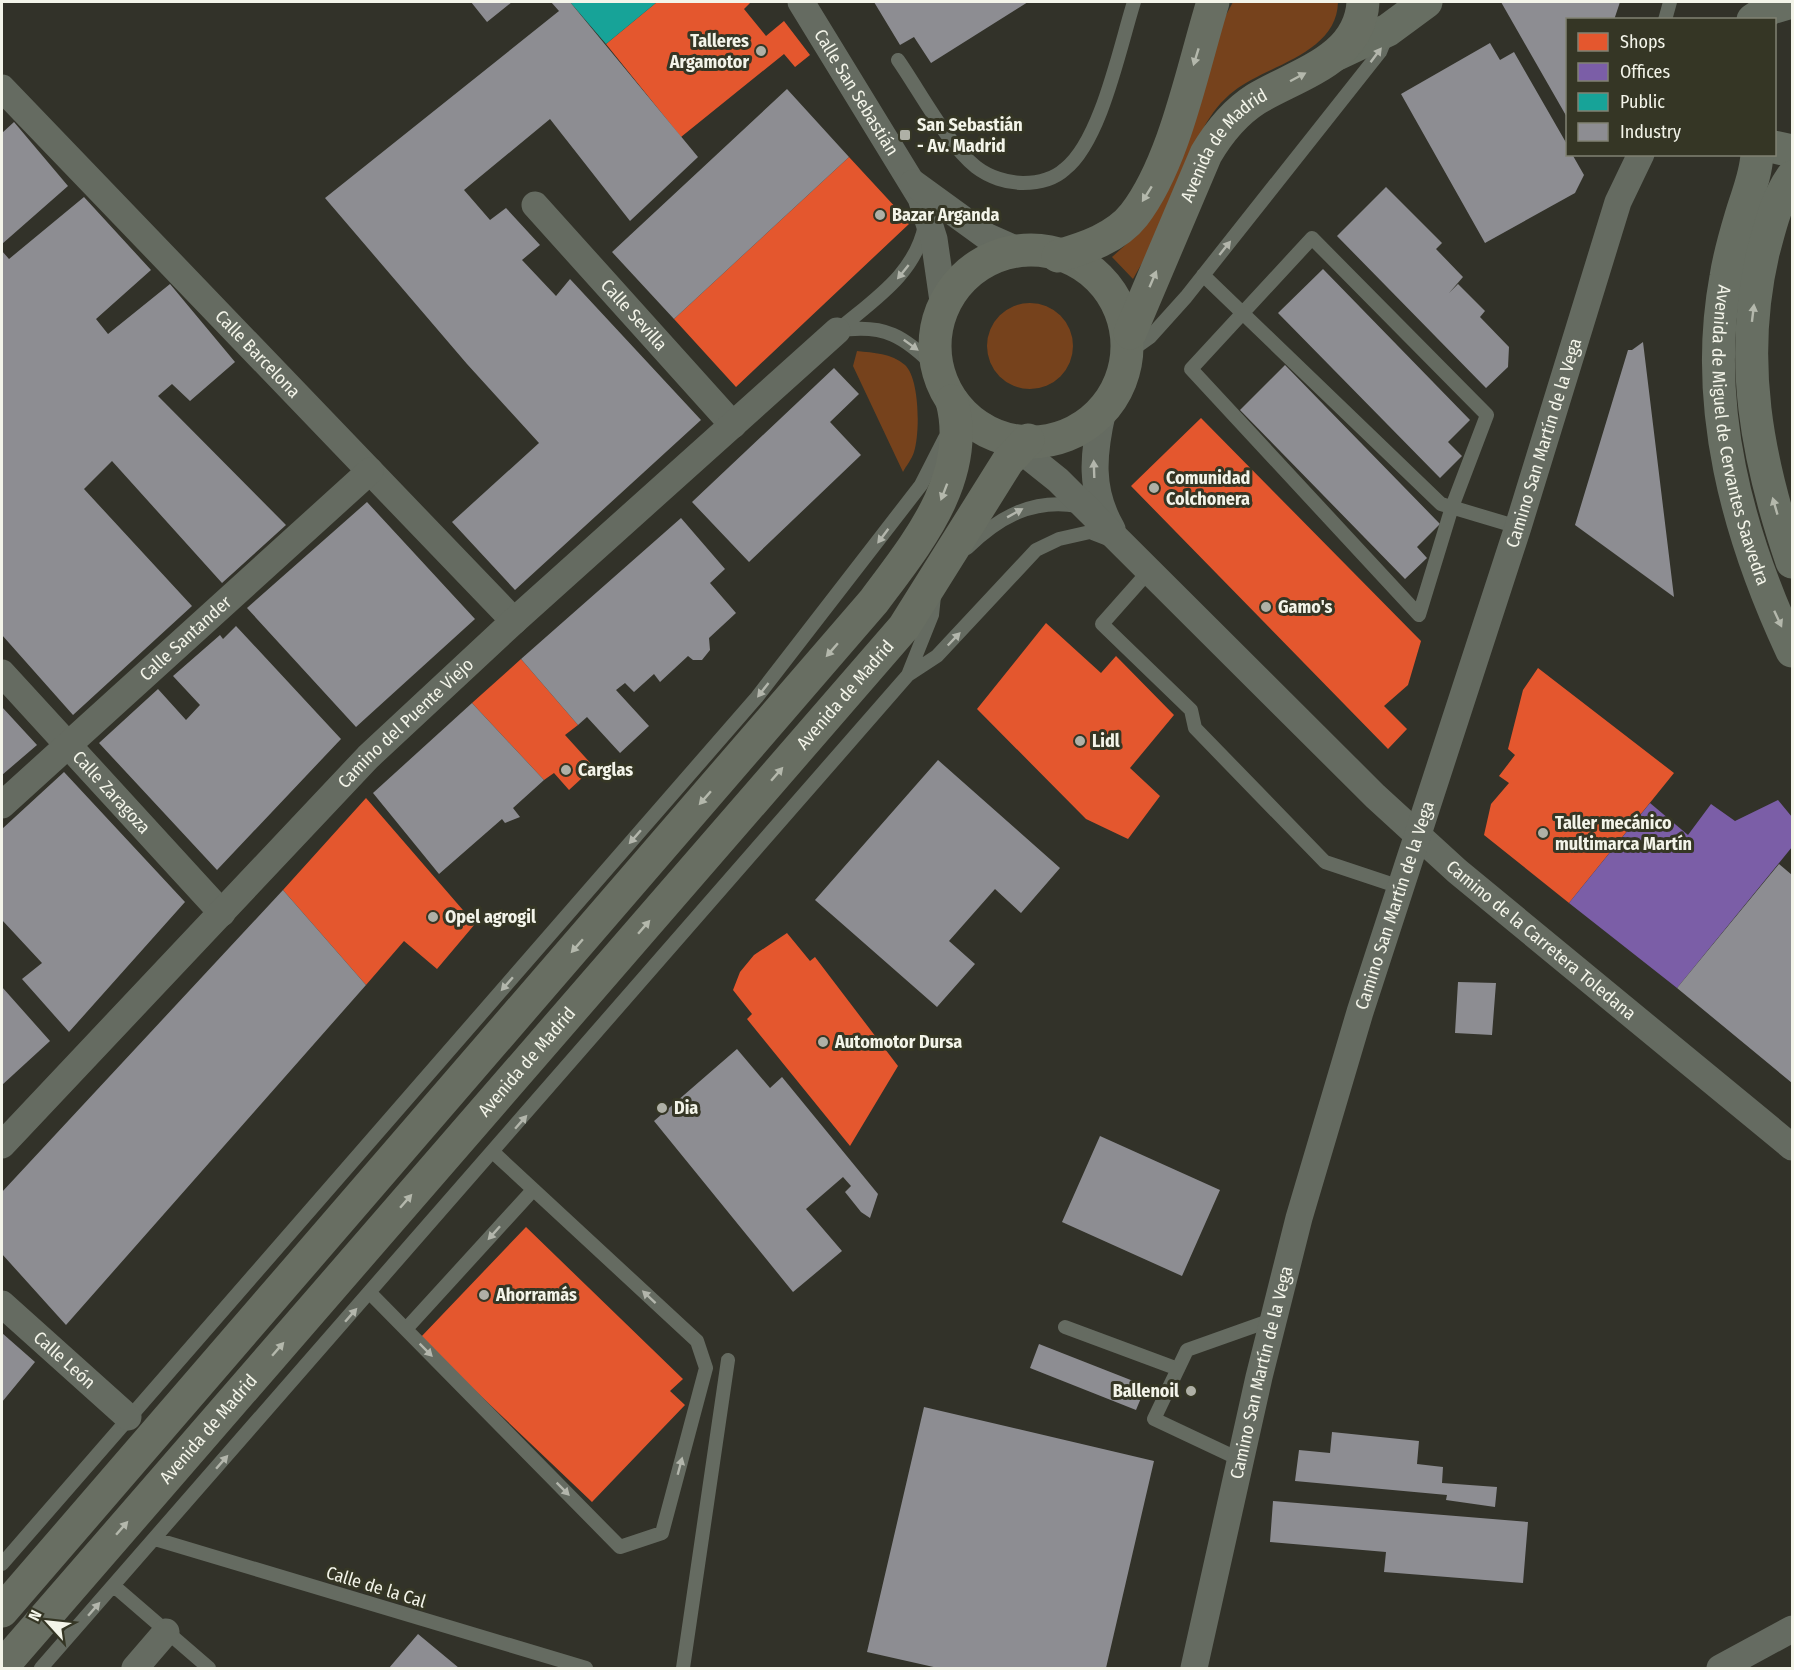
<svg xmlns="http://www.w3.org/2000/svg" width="1794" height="1670" font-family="'Fira Sans Condensed',sans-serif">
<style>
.green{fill:#76421c}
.shops{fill:#e4572e}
.offices{fill:#7b5ea7}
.public{fill:#17a398}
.industry{fill:#8d8d92}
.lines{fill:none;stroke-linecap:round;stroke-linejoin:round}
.service{stroke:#656b61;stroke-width:14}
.minor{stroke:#656b61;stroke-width:27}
.secondary{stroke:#676e62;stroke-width:33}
.trunk{stroke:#686e62;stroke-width:33}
.oneway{fill:#b3b6ac}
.oneway2{fill:#b4b8ac}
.poi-dot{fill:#afb0a6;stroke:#353625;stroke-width:2}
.labels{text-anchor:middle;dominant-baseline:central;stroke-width:6;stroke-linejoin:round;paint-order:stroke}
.poi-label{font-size:18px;font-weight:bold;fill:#f3f4e9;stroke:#353625;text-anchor:start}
.street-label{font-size:18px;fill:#f3f4e9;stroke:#353625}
</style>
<rect width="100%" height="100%" fill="#323229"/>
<!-- green -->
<path class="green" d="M1233,2h105c-1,52 -71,63 -104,89 -13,10 -22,22 -30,36l-50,115 -21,37 -21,-22 30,-27 78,-204z
M987 346a43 43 0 1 1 86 0a43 43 0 1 1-86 0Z
M857,351c17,2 34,2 48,14 15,14 15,69 9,87 -2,7 -8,14 -11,20l-50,-106z"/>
<!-- shops -->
<path class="shops" d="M657,2h94l-7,7 22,27 18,-15 26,34 -15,12 -11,-13 -103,83 -75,-93z
M849,157l61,66 -174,164 -62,-68z
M1201,418l220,223 -13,44 -24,21 23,23 -19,20 -257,-263z
M1046,623l55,50 15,-17 58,59 -44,53 30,28 -32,43 -42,-20 -109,-110z
M521,659l57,66 -13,10 29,32 -25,23 -15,-17 -10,7 -72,-77z
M1538,668l136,105 -105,130 -85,-68 7,-31 18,-21 -10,-7 16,-21 -7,-6 15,-59z
M366,798l109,126 -38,45 -33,-28 -38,44 -83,-95z
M787,933l23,28 5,-4 83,109 -48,80 -103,-127 5,-5 -19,-24 7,-18 14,-17z
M526,1227l157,152 -13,12 15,14 -93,97 -172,-164z"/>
<!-- offices -->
<path class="offices" d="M1778,800l14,17v30l-115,141 -108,-85 81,-100 38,32 23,-31 24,17z"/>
<!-- public -->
<path class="public" d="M570,2h87l-51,42z"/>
<!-- industry -->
<path class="industry" d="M471,2h41l-25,20z
M551,2h19l128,155 -68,64 -80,-102 -86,71 26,30 16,-12 34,37 -18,15 34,36 14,-17 131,141 -186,170 -63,-68 87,-79 -72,-79 -142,-166 234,-187z
M874,2h154l-97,61 -17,-26 -14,8z
M1501,2h119l-6,18h-46v99z
M1490,43l10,17 14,-8 54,94v8h4l12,21 -9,18 -90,50 -84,-149z
M787,89l62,68 -175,162 -62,-67z
M14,122l54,64 -66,58v-111z
M1386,187l56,56 -6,6 27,28 -14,16 9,-9 27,27 -5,6 29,30 -1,20 -22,21 -149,-152z
M84,197l67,73 -55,49 12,15 62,-50 65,78 -45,39 -18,-17 -14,12 128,129 -64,58 -110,-122 -28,28 108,117 -119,109 -71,-80v-384l7,8z
M1323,269l147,151 -22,22 14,14 -22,22 -162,-165z
M1643,342l31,255 -99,-72 53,-175h4z
M1285,365l155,159 -23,23 10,11 -22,21 -165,-169z
M834,368l25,26 -29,28 31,33 -112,107 -57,-60z
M367,502l108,117 -119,108 -109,-119z
M681,518l44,51 -15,14 26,30 -27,25 1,12 -8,10h-9l-5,-4 -28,26 -6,-8 -20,18 -9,-9 -9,7 33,36 -29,27 -33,-36 -9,8 -57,-66z
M236,626l105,113 -124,131 -118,-127 59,-54 28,31 14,-15 -27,-29 47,-41 3,4z
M472,703l72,77 -31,28 7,9 -15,6 -3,-4 -63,55 -66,-81z
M2,707l35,38 -35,30z
M938,760l122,108 -39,45 -26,-24 -46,52 26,23 -38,43 -122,-107z
M64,772l121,130 -116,130 -47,-53 20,-16 -40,-43v-91z
M1779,864l13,11v208l-115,-95z
M283,890l83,95 -300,340 -64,-71v-62z
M1458,982l38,1 -4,52 -37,-2z
M2,987l48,54 -48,44z
M737,1049l33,39 12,-11 96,117 -8,24 -9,-6 -16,-20 6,-6 -8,-9 -37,32 36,42 -49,41 -139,-171z
M1100,1136l120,54 -38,86 -120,-54z
M2,1333l33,29 -33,40z
M1039,1344l107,42 -10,24 -106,-42z
M924,1407l230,54 -48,207h-168l-71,-16z
M1332,1432l87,9 -2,23 26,3 -1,16 55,4 -2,20 -49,-7 1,-5 -152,-14 4,-31 31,3z
M1273,1501l255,21 -5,61 -139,-11 2,-20 -116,-10z
M418,1634l41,34h-70z"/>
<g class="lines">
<!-- service -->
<path class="service" d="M1665,20l5,-18
M898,60c21,30 50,85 78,107 13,10 31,16 47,16 15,0 30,-3 42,-14 36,-28 55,-123 69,-167
M1312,238l175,177 -35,92 -33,108 -228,-246z
M1203,275l238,229 77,23
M837,331c36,-31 78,-56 88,-106
M837,331c47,-8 68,5 101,39
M1129,352l21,-15 36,-40 194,-245 7,-17
M967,548c32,-31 66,-50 111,-42
M1149,571l-47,53 89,86 4,18 130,134 75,25
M908,675l29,-19 99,-106 23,-11 31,-7 18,7
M370,1293l250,254 42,-14 44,-165 -9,-27 -203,-188
M1065,1327l113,42
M406,1329l127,-139
M1241,1460l-87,-41 33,-69 87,-31
M155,1539l431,129
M2,1564l755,-867 164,-212 24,-47
M114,1586l95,82
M41,1668l867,-993 24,-60 2,-19
M683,1668l45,-308"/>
<!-- minor -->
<g class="minor">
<path id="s1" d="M801,2l120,196 13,41 9,62"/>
<path id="s2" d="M2,88l512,533"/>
<path d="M913,183l73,53 38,17"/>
<path id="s3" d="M535,205l198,220"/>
<path d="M1103,410c-10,43 -14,80 9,119"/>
<path id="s4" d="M1003,436l55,44 317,316 82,75 335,276"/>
<path id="s5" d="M2,673l220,240"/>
<path id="s6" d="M2,805l368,-334"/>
<path id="s7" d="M2,1145l366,-388 146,-136 323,-290"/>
<path id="s8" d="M2,1304l126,113"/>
<path d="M135,1668l31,-36"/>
<path id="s9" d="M1194,1668l65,-291 40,-159 61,-206 158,-485 100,-325 23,-48"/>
<path d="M1720,1668l72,-39"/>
</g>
<!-- secondary -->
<g class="secondary">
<path d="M1753,20l18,-12 21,-6"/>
<path d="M1337,54l51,-24 38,-28"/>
<path d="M1774,147l18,4"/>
<path id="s10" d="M1757,154c-1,22 -10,41 -16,62 -6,20 -12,41 -15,61 -24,129 12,258 66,374"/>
<path d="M1792,177c-16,23 -22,50 -29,76 -25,108 -6,206 29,309"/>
</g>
<!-- trunk -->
<g class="trunk">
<circle cx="1031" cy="346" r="96"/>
<path d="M1058,256c27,-8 58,-18 76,-41 41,-53 59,-149 79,-213"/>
<path id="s11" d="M1130,333l76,-179c13,-22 28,-41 50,-55 42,-25 104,-40 107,-97"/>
<path d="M2,1611l872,-1010c43,-58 98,-123 78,-200"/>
<path id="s12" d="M2,1667l902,-1040 104,-166 20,-21"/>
</g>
</g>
<!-- one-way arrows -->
<defs><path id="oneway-solid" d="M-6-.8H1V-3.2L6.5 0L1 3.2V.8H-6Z" transform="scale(1.5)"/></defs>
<g class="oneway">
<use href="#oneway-solid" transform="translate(1376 55) rotate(-53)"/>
<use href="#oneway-solid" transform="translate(1225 248) rotate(-51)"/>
<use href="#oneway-solid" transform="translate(903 272) rotate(129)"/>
<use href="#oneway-solid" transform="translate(911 345) rotate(36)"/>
<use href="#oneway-solid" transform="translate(1094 469) rotate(-92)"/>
<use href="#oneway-solid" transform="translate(1015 513) rotate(-29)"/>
<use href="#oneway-solid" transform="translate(883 536) rotate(127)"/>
<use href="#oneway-solid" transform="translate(954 639) rotate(-46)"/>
<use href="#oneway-solid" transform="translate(763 690) rotate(128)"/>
<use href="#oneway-solid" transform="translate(635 837) rotate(131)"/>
<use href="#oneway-solid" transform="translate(507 984) rotate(131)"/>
<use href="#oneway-solid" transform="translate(521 1122) rotate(-49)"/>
<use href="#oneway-solid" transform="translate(494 1233) rotate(132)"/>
<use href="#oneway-solid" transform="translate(649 1297) rotate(-137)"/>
<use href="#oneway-solid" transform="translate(351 1315) rotate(-49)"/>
<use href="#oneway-solid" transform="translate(426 1350) rotate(45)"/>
<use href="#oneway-solid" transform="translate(222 1462) rotate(-49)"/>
<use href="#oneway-solid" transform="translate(680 1466) rotate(-75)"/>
<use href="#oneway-solid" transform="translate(563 1489) rotate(45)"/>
<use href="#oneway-solid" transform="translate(94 1609) rotate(-49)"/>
</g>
<g class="oneway2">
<use href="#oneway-solid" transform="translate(1196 57) rotate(107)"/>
<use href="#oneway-solid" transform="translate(1298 77) rotate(-28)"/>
<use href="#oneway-solid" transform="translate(1147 194) rotate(122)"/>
<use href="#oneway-solid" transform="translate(1153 279) rotate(-67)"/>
<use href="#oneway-solid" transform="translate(1753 313) rotate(-83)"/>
<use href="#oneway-solid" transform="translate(944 492) rotate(111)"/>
<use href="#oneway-solid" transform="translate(1775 506) rotate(-106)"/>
<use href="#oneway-solid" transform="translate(1778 619) rotate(65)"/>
<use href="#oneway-solid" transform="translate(832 650) rotate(131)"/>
<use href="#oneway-solid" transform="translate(777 774) rotate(-49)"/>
<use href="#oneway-solid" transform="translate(705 798) rotate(131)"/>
<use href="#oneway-solid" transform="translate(644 927) rotate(-49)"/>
<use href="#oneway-solid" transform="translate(577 946) rotate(131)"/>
<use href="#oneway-solid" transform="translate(406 1201) rotate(-49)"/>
<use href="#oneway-solid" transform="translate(278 1349) rotate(-49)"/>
<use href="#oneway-solid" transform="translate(122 1528) rotate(-49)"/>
</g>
<!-- markers -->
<g class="poi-dot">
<circle cx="761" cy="51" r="6"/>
<rect x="899" y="129" width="12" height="12" rx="3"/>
<circle cx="880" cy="215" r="6"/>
<circle cx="1154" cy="488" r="6"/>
<circle cx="1266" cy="607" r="6"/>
<circle cx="1080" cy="741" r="6"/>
<circle cx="566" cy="770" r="6"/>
<circle cx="1543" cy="833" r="6"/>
<circle cx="433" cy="917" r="6"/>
<circle cx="823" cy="1042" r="6"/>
<circle cx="662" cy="1108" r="6"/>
<circle cx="484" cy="1295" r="6"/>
<circle cx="1191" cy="1391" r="6"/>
</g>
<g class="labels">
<!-- poi labels -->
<g class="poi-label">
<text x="749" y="41" text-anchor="end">Talleres<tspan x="749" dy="21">Argamotor</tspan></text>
<text x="917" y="125">San Sebastián<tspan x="917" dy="21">- Av. Madrid</tspan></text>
<text x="892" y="215">Bazar Arganda</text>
<text x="1166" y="478">Comunidad<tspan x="1166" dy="21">Colchonera</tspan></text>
<text x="1278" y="607">Gamo's</text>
<text x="1092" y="741">Lidl</text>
<text x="578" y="770">Carglas</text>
<text x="1555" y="823">Taller mecánico<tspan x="1555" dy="21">multimarca Martín</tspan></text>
<text x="445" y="917">Opel agrogil</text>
<text x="835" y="1042">Automotor Dursa</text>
<text x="674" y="1108">Dia</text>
<text x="496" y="1295">Ahorramás</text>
<text x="1179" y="1391" text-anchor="end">Ballenoil</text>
</g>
<!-- street labels -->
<g class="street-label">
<text stroke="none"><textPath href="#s1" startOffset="106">Calle San Sebastián</textPath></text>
<text stroke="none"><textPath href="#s11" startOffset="212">Avenida de Madrid</textPath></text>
<text stroke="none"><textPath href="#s3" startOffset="148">Calle Sevilla</textPath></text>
<text stroke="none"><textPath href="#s2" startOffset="369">Calle Barcelona</textPath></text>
<text stroke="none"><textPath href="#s10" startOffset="288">Avenida de Miguel de Cervantes Saavedra</textPath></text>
<text stroke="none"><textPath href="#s9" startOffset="1275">Camino San Martín de la Vega</textPath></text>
<text stroke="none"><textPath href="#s6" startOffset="248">Calle Santander</textPath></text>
<text stroke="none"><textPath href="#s12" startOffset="1287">Avenida de Madrid</textPath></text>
<text stroke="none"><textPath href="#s7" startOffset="584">Camino del Puente Viejo</textPath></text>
<text stroke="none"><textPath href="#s5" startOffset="162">Calle Zaragoza</textPath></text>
<text stroke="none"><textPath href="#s9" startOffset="789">Camino San Martín de la Vega</textPath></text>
<text stroke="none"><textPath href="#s4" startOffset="738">Camino de la Carretera Toledana</textPath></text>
<text stroke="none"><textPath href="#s12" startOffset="801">Avenida de Madrid</textPath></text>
<text stroke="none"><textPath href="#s8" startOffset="84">Calle León</textPath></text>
<text stroke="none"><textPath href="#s9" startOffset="303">Camino San Martín de la Vega</textPath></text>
<text stroke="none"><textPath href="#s12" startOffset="315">Avenida de Madrid</textPath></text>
<text transform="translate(376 1587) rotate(17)">Calle de la Cal</text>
</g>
</g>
<!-- border -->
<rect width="1794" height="1670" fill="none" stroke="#f3f4e9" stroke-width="6"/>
<!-- legend -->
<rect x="1566" y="18" width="210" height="138" fill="#353625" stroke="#818273" stroke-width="1.5"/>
<rect x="1578" y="33" width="30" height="18" fill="#e4572e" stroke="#818273" stroke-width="1.5"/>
<text x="1620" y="48" font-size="18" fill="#f3f4e9">Shops</text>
<rect x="1578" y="63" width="30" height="18" fill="#7b5ea7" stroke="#818273" stroke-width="1.5"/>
<text x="1620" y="78" font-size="18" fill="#f3f4e9">Offices</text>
<rect x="1578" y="93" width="30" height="18" fill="#17a398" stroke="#818273" stroke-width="1.5"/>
<text x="1620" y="108" font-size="18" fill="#f3f4e9">Public</text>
<rect x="1578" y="123" width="30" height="18" fill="#8d8d92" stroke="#818273" stroke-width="1.5"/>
<text x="1620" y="138" font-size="18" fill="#f3f4e9">Industry</text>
<!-- north arrow -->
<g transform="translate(48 1622) rotate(297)" stroke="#353625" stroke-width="4.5" paint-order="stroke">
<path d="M0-4.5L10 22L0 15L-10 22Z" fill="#f3f4e9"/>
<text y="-9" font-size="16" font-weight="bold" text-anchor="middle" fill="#f3f4e9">N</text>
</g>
</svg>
